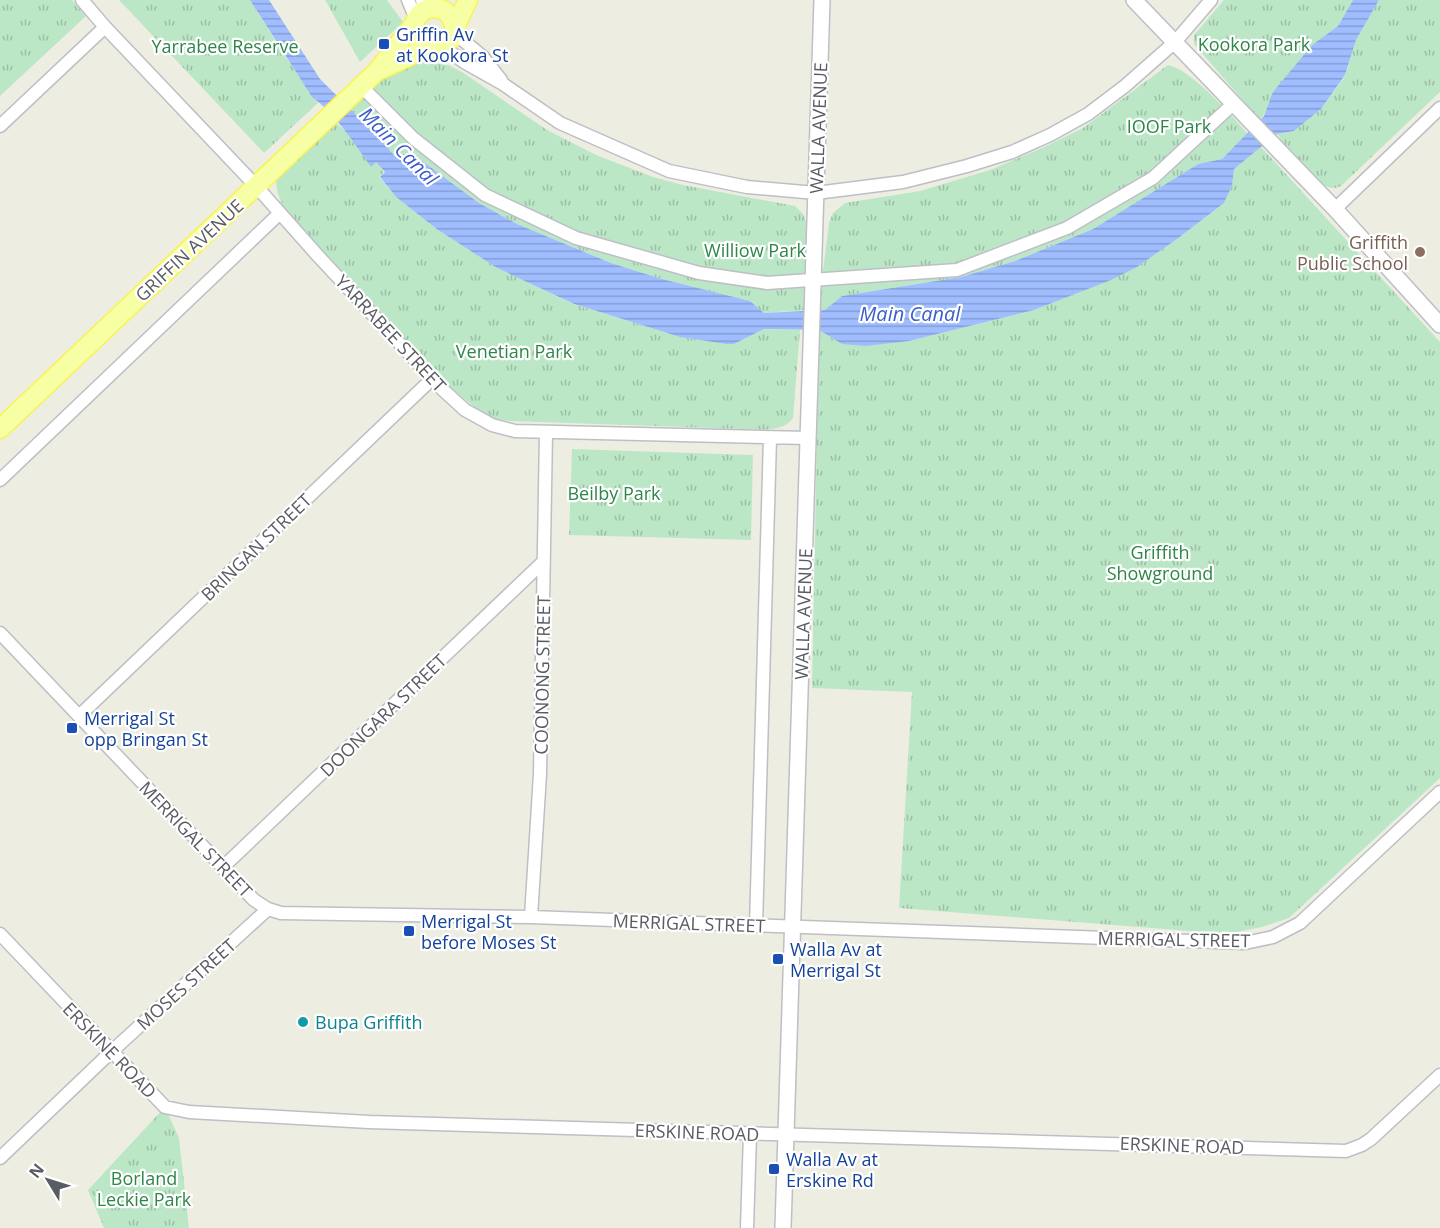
<svg xmlns="http://www.w3.org/2000/svg" width="1440" height="1228" font-family="'Open Sans',sans-serif">
<style>
.park{fill:url(#park-tufts)}
.water{fill:url(#water-rules)}
.lines{fill:none;stroke-linecap:round;stroke-linejoin:round}
.minor-casing{stroke:#bebfc6;stroke-width:15}
.tertiary-casing{stroke:#bebfc6;stroke-width:18}
.primary-casing{stroke:#f8f450;stroke-width:21}
.minor{stroke:#fff;stroke-width:12}
.tertiary{stroke:#fff;stroke-width:15}
.primary{stroke:#f7ffa5;stroke-width:18}
.transit-dot{fill:#1a4fb4;stroke:#fff;stroke-width:2}
.education-dot{fill:#8d6e63;stroke:#fff;stroke-width:2}
.culture-dot{fill:#0f9aa8;stroke:#fff;stroke-width:2}
.labels{text-anchor:middle;dominant-baseline:central;stroke-width:4.5;stroke-linejoin:round;paint-order:stroke}
.transit-label{font-size:18px;fill:#164399;stroke:#fff;text-anchor:start}
.park-label{font-size:18px;fill:#2f854a;stroke:#fff}
.street-label{font-size:18px;fill:#5a5c63;stroke:#fff}
.education-label{font-size:18px;fill:#785e54;stroke:#fff;text-anchor:end}
.culture-label{font-size:18px;fill:#0d838f;stroke:#fff;text-anchor:start}
.water-label{font-size:20px;font-style:italic;fill:#3d5dc8;stroke:#fff}
</style>
<defs>
<pattern id="park-tufts" width="24" height="20" patternUnits="userSpaceOnUse" patternTransform="scale(1.5)"><rect width="24" height="20" fill="#bce7c7"/><path d="M3 7l-1-3M5 7V3M7 7l1-3M15 17l-1-3M17 17v-4M19 17l1-3" fill="none" stroke="#9cbea5"/></pattern>
<pattern id="water-rules" width="6" height="5" patternUnits="userSpaceOnUse" patternTransform="scale(1.5)"><rect width="6" height="5" fill="#a0bdff"/><path d="M0 2.5h6" fill="none" stroke="#859dd2"/></pattern>
</defs>
<rect width="100%" height="100%" fill="#edeee1"/>
<!-- park -->
<path class="park" d="M0,0h72l14,16 -86,80z
M119,0h131l35,56 33,47 -54,50z
M325,0h62l16,22 -43,40z
M1224,0h129l-15,26 -26,19 -52,75 -66,-76v-9z
M1379,0h61v92l-99,94c-21,12 -53,-37 -64,-52l17,-3 27,-22 24,-33 11,-36z
M419,62l29,3 14,7 85,58 49,25 57,22 30,8 112,21 8,8 3,7 1,89 -43,3 -14,-12 -88,-22 -51,-16 -94,-39 -38,-21 -65,-48h-13l-5,4 -48,-51 27,-25 20,-15z
M1168,65c24,5 63,50 80,69l-26,25 -24,5 -105,65 -78,32 -54,16 -119,19 -16,14h-8l11,-87 4,-10 12,-10 75,-12 70,-21 52,-22 41,-20z
M333,120l24,21 14,26 5,-6 8,11 -5,5 17,20 42,33 59,38 76,36 107,33 46,7h8l30,-15 36,1 -7,88c-10,15 -34,11 -50,11l-234,-8 -15,-3 -16,-8 -34,-28 -159,-171 -7,-17 -3,-17z
M1261,147l179,195v436l-151,140 -27,9 -35,7 -328,-26 13,-216 -100,-4 7,-358 23,14 67,-3 125,-31 41,-16 62,-27 40,-28 47,-36 8,-17 2,-17z
M572,449l181,6 -2,85 -182,-5z
M165,1107l14,31 10,90h-85l-16,-38z"/>
<!-- water -->
<path class="water" d="M250,0h19l51,79 49,49 19,15 1,7 9,9 6,-5 10,1 65,48 38,21 94,39 51,16 88,22 14,12 61,-3 17,-14 119,-19 54,-16 78,-32 105,-65 24,-5 42,-43 9,-24 39,-47 26,-19 15,-26h26l-23,40 -11,35 -24,34 -27,22 -17,3 -43,35 -2,17 -8,17 -47,36 -40,28 -26,13 -77,30 -125,31 -43,5 -24,-2 -23,-14 -55,-1 -30,15h-8l-46,-7 -106,-33 -77,-36 -59,-38 -42,-33 -16,-20 5,-5 -9,-10 -5,5c-18,-25 -34,-52 -59,-70z"/>
<g class="lines">
<!-- minor casing -->
<g class="minor-casing">
<path id="minor" d="M82,0l23,27 151,159 63,71 123,132 23,21 27,15 23,6 293,7
M408,0l8,19
M422,0l6,9
M453,32l29,24 19,24
M435,49l18,5 11,8 39,22 57,39 109,48 78,16 69,6 87,-11 64,-16 45,-14 38,-17 38,-21 37,-28 50,-44 36,-42
M361,86l52,52 72,57 91,43 123,35 68,10 190,-13 110,-42 86,-50 80,-74
M0,126l105,-99
M1335,209l105,-101
M0,480l280,-267
M0,633l254,267 14,9 13,4 250,4 714,26 28,-6 27,-14 140,-131
M79,716l354,-338
M222,868l321,-306
M531,917l9,-143 6,-341
M756,926l14,-488
M0,934l165,173 24,5 180,10 977,29 16,-6 9,-6 69,-64
M0,1158l111,-106 157,-143
M747,1228l3,-94"/>
</g>
<!-- tertiary casing -->
<g class="tertiary-casing">
<path id="tertiary" d="M1134,0l201,209 105,116
M783,1228l39,-1228"/>
</g>
<!-- primary casing -->
<g class="primary-casing">
<path id="primary" d="M414 28a20 20 0 1 1 40 0a20 20 0 1 1-40 0Z
M454,29l14,-29
M382,69l45,-21
M0,429l377,-358 37,-47"/>
</g>
<!-- minor -->
<use href="#minor" class="minor"/>
<!-- tertiary -->
<use href="#tertiary" class="tertiary"/>
<!-- primary -->
<use href="#primary" class="primary"/>
</g>
<!-- markers -->
<g class="transit-dot">
<rect x="378" y="38" width="12" height="12" rx="3"/>
<rect x="66" y="722" width="12" height="12" rx="3"/>
<rect x="403" y="925" width="12" height="12" rx="3"/>
<rect x="772" y="953" width="12" height="12" rx="3"/>
<rect x="768" y="1163" width="12" height="12" rx="3"/>
</g>
<circle class="education-dot" cx="1420" cy="252" r="6"/>
<circle class="culture-dot" cx="303" cy="1022" r="6"/>
<g class="labels">
<!-- transit labels -->
<g class="transit-label">
<text x="396" y="34">Griffin Av<tspan x="396" dy="21">at Kookora St</tspan></text>
<text x="84" y="718">Merrigal St<tspan x="84" dy="21">opp Bringan St</tspan></text>
<text x="421" y="921">Merrigal St<tspan x="421" dy="21">before Moses St</tspan></text>
<text x="790" y="949">Walla Av at<tspan x="790" dy="21">Merrigal St</tspan></text>
<text x="786" y="1159">Walla Av at<tspan x="786" dy="21">Erskine Rd</tspan></text>
</g>
<!-- park labels -->
<g class="park-label">
<text x="1254" y="44">Kookora Park</text>
<text x="225" y="46">Yarrabee Reserve</text>
<text x="1169" y="126">IOOF Park</text>
<text x="755" y="250">Williow Park</text>
<text x="514" y="351">Venetian Park</text>
<text x="614" y="493">Beilby Park</text>
<text x="1160" y="552">Griffith<tspan x="1160" dy="21">Showground</tspan></text>
<text x="144" y="1178">Borland<tspan x="144" dy="21">Leckie Park</tspan></text>
</g>
<!-- street labels -->
<g class="street-label">
<text transform="translate(818 128) rotate(-88)">WALLA AVENUE</text>
<text transform="translate(189 250) rotate(-43)">GRIFFIN AVENUE</text>
<text transform="translate(391 333) rotate(47)">YARRABEE STREET</text>
<text transform="translate(256 547) rotate(-44)">BRINGAN STREET</text>
<text transform="translate(803 614) rotate(-88)">WALLA AVENUE</text>
<text transform="translate(542 675) rotate(-89)">COONONG STREET</text>
<text transform="translate(383 715) rotate(-44)">DOONGARA STREET</text>
<text transform="translate(196 839) rotate(46)">MERRIGAL STREET</text>
<text transform="translate(689 923) rotate(2)">MERRIGAL STREET</text>
<text transform="translate(1174 939) rotate(1)">MERRIGAL STREET</text>
<text transform="translate(186 984) rotate(-42)">MOSES STREET</text>
<text transform="translate(110 1050) rotate(46)">ERSKINE ROAD</text>
<text transform="translate(697 1132) rotate(2)">ERSKINE ROAD</text>
<text transform="translate(1182 1145) rotate(2)">ERSKINE ROAD</text>
</g>
<!-- education labels -->
<g class="education-label">
<text x="1408" y="242">Griffith<tspan x="1408" dy="21">Public School</tspan></text>
</g>
<!-- culture labels -->
<g class="culture-label">
<text x="315" y="1022">Bupa Griffith</text>
</g>
<!-- water labels -->
<g class="water-label">
<text transform="translate(399 146) rotate(45)">Main Canal</text>
<text x="910" y="313">Main Canal</text>
</g>
</g>
<!-- north arrow -->
<g transform="translate(48 1180) rotate(308)" stroke="#ffffff" stroke-width="4.5" paint-order="stroke">
<path d="M0-4.5L10 22L0 15L-10 22Z" fill="#5a5c63"/>
<text y="-9" font-size="16" font-weight="bold" text-anchor="middle" fill="#5a5c63">N</text>
</g>
</svg>
